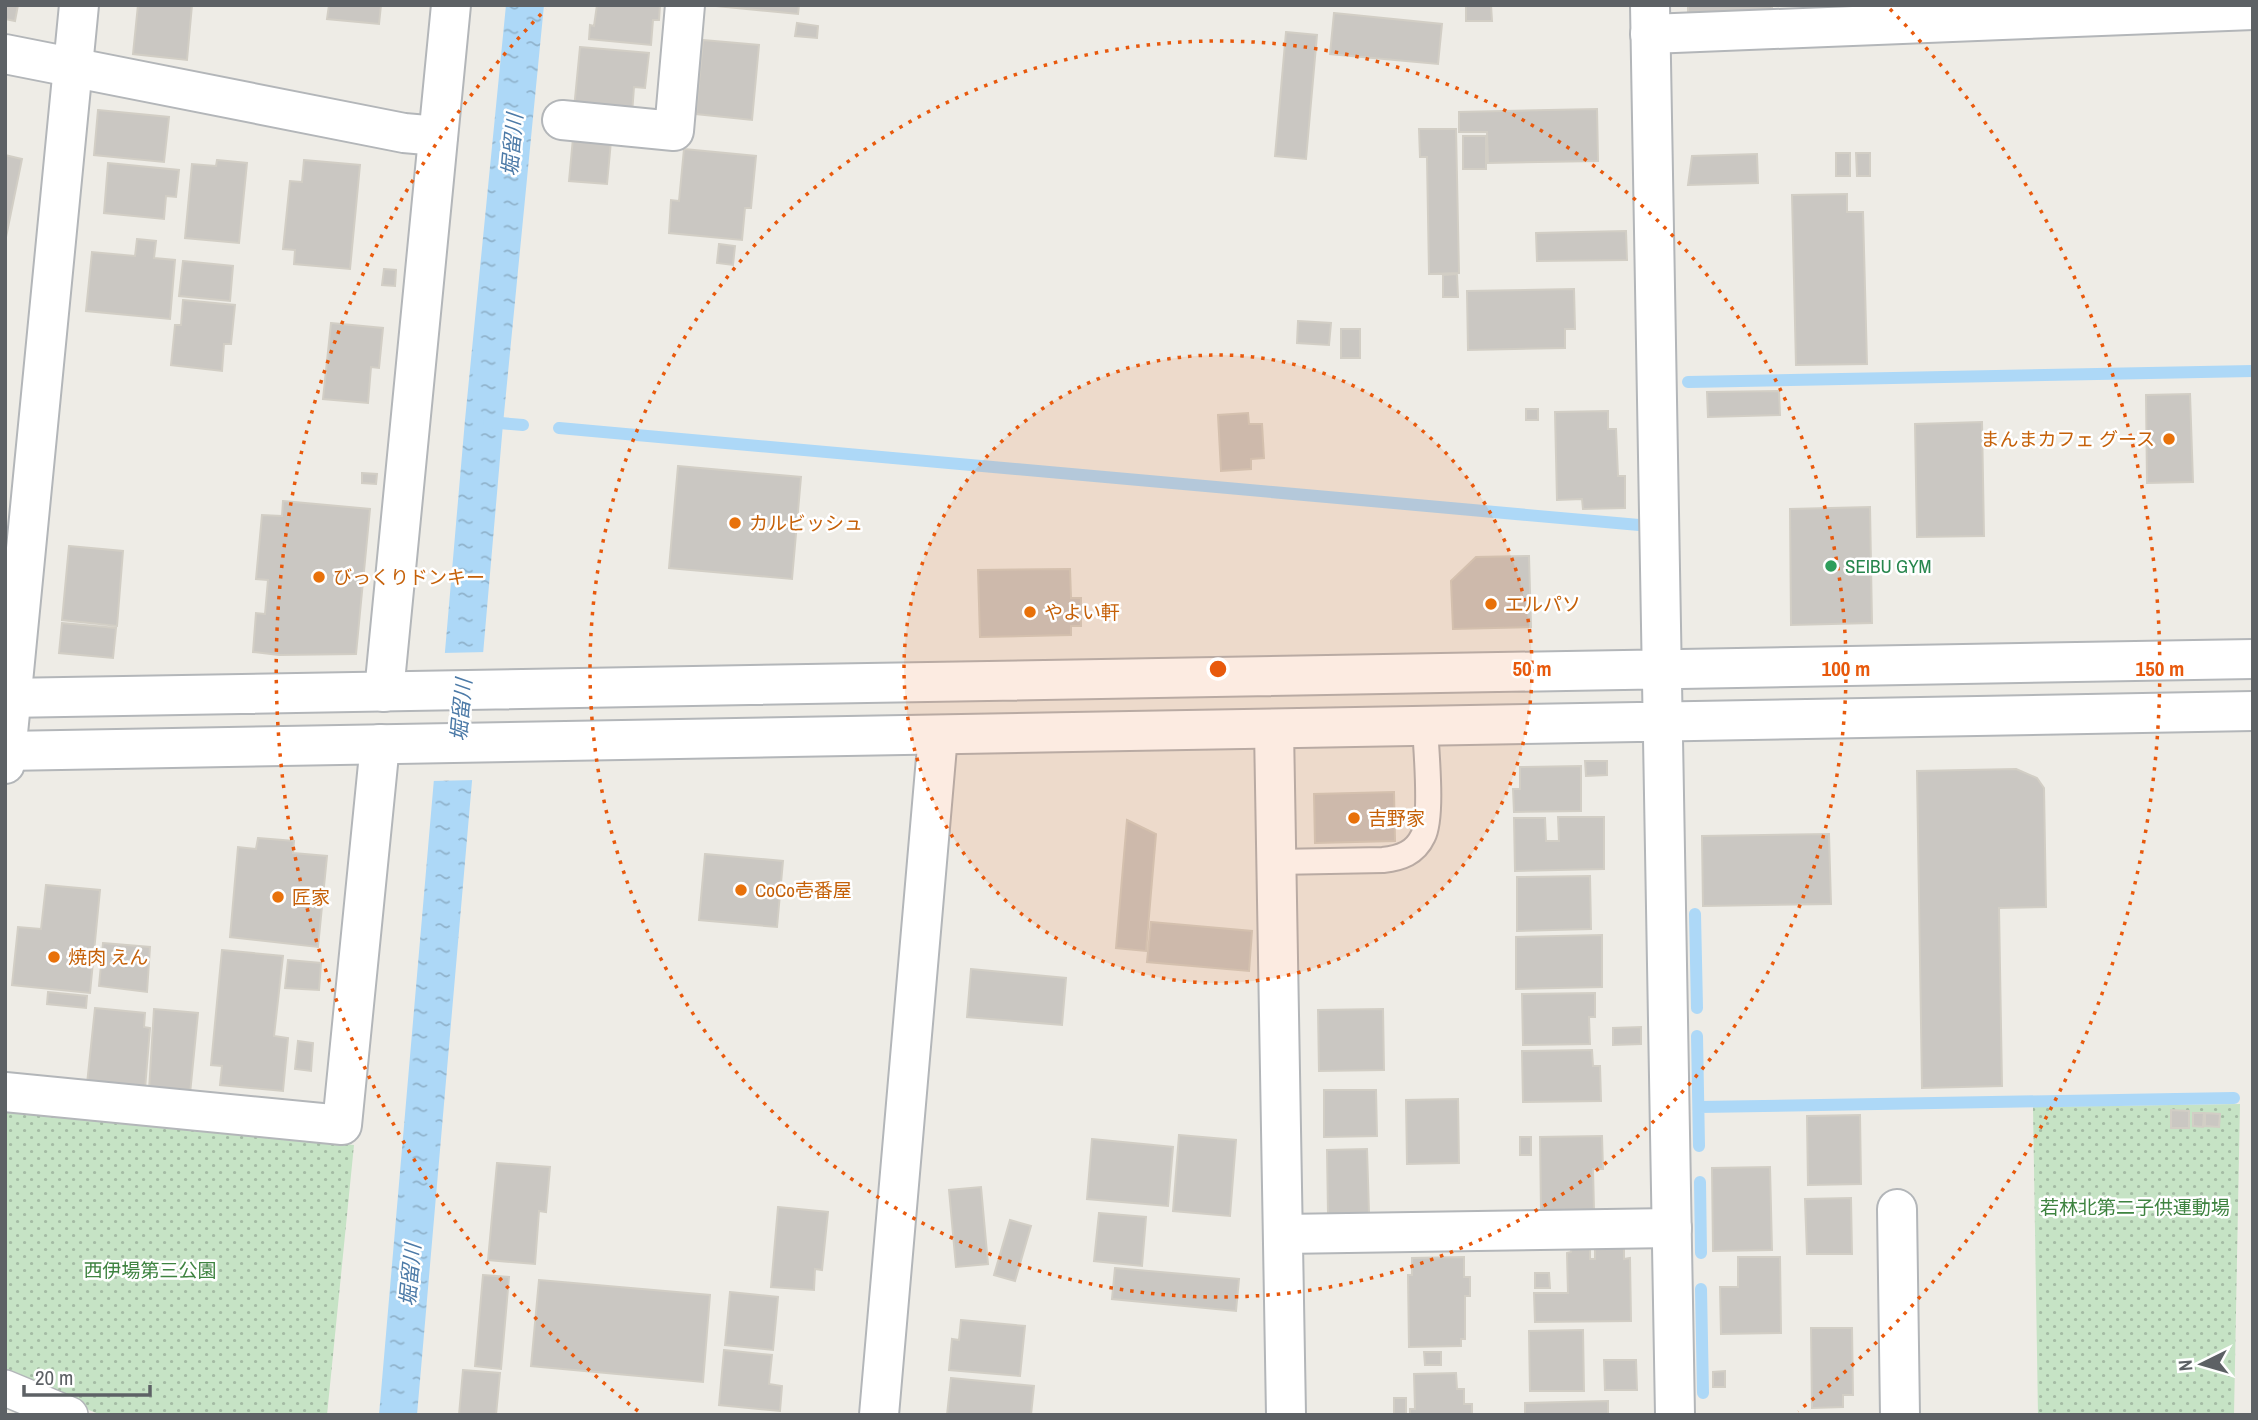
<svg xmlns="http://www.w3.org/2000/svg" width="2258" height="1420" font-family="'Archivo Narrow','Noto Sans JP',sans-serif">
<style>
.park{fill:url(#park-dots)}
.water{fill:url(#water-ripples)}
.pier{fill:#eeece6}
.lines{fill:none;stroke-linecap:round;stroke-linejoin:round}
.stream{stroke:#add8f7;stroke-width:12}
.building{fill:#cac7c2;stroke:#d2cec5;stroke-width:2}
.service-casing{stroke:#b3b6b9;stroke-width:28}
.pedestrian-casing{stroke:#b3b6b9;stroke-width:38}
.minor-casing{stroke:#b3b6b9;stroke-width:42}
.tertiary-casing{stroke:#b3b6b9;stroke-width:42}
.service{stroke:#fff;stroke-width:24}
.pedestrian{stroke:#fff;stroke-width:35}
.minor{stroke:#fff;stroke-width:38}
.tertiary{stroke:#fff;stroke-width:38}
.ring{fill:none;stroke:#e8590c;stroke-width:3.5;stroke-dasharray:3.5 7}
.food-dot{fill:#e8710a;stroke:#fff;stroke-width:2.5}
.leisure-dot{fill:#2e9e5b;stroke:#fff;stroke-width:2.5}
.labels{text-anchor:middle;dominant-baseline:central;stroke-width:5;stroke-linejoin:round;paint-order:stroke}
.food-label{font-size:19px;fill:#c56008;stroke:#fff;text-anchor:start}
.leisure-label{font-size:19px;fill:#27864d;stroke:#fff;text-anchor:start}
.park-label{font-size:19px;fill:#3e8340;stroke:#fff}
.water-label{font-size:21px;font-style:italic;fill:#4c7aa7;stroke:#fff}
.centre{fill:#e8590c;stroke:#fff;stroke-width:3.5}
.ring-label{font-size:21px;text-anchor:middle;font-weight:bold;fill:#e8590c;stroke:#fff;stroke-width:5;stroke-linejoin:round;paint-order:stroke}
</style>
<defs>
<pattern id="park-dots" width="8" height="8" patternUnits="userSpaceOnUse" patternTransform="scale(1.75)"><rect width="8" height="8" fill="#c6e3c5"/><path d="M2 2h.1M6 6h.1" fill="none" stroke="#a4bba4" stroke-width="1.8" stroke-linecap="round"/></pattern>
<pattern id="water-ripples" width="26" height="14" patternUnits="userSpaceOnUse" patternTransform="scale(1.75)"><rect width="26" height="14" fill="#add8f7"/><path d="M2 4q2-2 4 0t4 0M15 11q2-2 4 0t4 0" fill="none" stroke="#90b3cc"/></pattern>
</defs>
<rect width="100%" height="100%" fill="#eeece6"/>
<!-- park -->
<path class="park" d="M2240,1104l-6,311h-196l-5,-308z
M5,1111l349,34 -27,270h-226l-96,-40z"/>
<!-- water -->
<path class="water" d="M506,5h38l-41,419 -86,991h-38l86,-995z"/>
<!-- pier -->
<path class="pier" d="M487,652l-11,128 -45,1 11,-128z"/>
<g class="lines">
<!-- stream -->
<path class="stream" d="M1688,382l565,-11
M489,422l34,3
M559,428l1080,97
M1695,914l2,94
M1697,1036l2,110
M1699,1107l535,-9
M1700,1182l1,71
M1701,1289l2,104"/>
</g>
<!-- building -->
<path class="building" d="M5,5h13l-3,16 -10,-2z
M138,5h54l-5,55 -54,-6z
M329,5h52l-2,19 -52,-5z
M597,5h63l-1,15h-6l-2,25 -62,-6 1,-14 4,1z
M706,5h93l-1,9z
M1466,5h25l1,16h-26z
M1688,5h84v9l-84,1z
M1334,13l108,11 -4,40 -108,-10z
M797,23l21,3 -1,12 -22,-2z
M1286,32l31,3 -11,124 -31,-3z
M703,40l56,5 -7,75 -56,-6z
M580,47l69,6 -4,35 -11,-1 -2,27 -58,-5z
M1597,109l1,52 -110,2 -1,-31h-28v-20z
M98,110l71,7 -5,45 -70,-7z
M1419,129h37l3,144 -30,1 -2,-117h-7z
M1463,136h23v33h-23z
M573,138l38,3 -4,43 -38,-3z
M684,149l72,7 -5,52h-6l-3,32 -73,-7 2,-33 8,1z
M1836,153h14v23h-14z
M1856,153h14v23h-13z
M1757,154l1,29 -70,2 4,-29z
M5,155l17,4 -17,83z
M217,160l30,3 -8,80 -54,-5 7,-74 24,2z
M304,160l56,5 -10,104 -56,-5 1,-14 -12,-1 7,-68 12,1z
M108,163l71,7 -3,27 -10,-1 -2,23 -60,-6z
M1847,194v18h16l4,152 -71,1 -4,-170z
M1626,231l1,29 -90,1 -1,-28z
M137,239l19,2 -2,17 21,2 -5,59 -84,-8 6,-59 43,4z
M719,244l16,2 -2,19 -16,-2z
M183,261l50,5 -3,35 -51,-5z
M384,269l12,1 -1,16 -13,-1z
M1457,274l1,23h-15v-22z
M1574,289l1,40h-10v19l-97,2 -1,-59z
M183,300l52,5 -4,39h-7l-2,27 -51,-6 4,-40h6z
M1298,321l33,2 -2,22 -32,-2z
M331,323l52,5 -4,40 -8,-1 -3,36 -45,-4z
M1341,329h19v29h-19z
M1779,391l1,24 -72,2 -1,-25z
M2190,394l3,88 -46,1 -1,-88z
M1526,409h12v11h-12z
M1608,411v18h8l2,47h7v32l-42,1 -1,-10 -25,1 -2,-88z
M1248,413l1,11h13l2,34 -13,1v10l-30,2 -3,-56z
M1982,422l2,114 -67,1 -2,-113z
M678,466l123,11 -9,102 -123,-11z
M362,473l15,1 -1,10 -14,-1z
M283,501l87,8 -14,145 -77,1 -26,-3 3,-39 9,1 3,-34 -12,-1 6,-64 20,1z
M1870,507l2,116 -81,2 -1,-116z
M69,546l54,5 -6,75 -55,-6z
M1529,556l2,71 -78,2 -2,-48 25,-24z
M1070,569l1,29h10v28h-10v9l-91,2 -2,-67z
M62,623l54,5 -3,30 -54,-5z
M1585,761h22v14l-21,1z
M1581,766v45l-67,1 -1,-23h7v-22z
M2016,769l21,9 7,10 2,119 -47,1 3,178 -80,2 -5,-317z
M1394,792l1,49 -80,2 -1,-49z
M1558,817h46v52l-89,2 -1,-53h31l1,23h13z
M1127,820l29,14 -10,117 -30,-3z
M1829,834l2,70 -128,2 -1,-70z
M258,838l36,3 -1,12 34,3 -9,91 -88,-10 8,-90 18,2z
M705,854l78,7 -6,66 -78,-7z
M1590,876l1,53 -74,2v-54z
M46,885l54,5 -10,103 -78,-8 6,-58 23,2z
M1151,922l101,9 -3,40 -102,-9z
M1602,935v52l-86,2v-52z
M103,943l47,4 -3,45 -48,-6z
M222,950l61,6 -9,80 14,2 -5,53 -63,-6 2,-19 -11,-1z
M288,960l33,3 -2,27 -34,-2z
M971,969l95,9 -4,47 -95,-8z
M48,992l39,4 -1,12 -39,-4z
M1595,993v24h-6l1,27 -67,1 -1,-51z
M95,1008l50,5 -1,14 6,1 -5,61 -58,-5z
M154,1009l44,4 -8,81 -41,-4z
M1383,1009l1,61 -65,1 -1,-61z
M1641,1027v17l-28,1v-17z
M298,1041l15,2 -2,28 -16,-2z
M1592,1050l1,16h7l1,35 -78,1 -1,-51z
M1324,1090h52l1,46 -53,1z
M1458,1099l1,64 -52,1 -1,-64z
M2171,1110l18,1v17h-18z
M2193,1113h11l-1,14 -10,-1z
M2205,1113l15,1 -1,13 -14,-1z
M1860,1115l1,69 -53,1 -1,-69z
M1179,1135l57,5 -6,76 -57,-5z
M1602,1136l1,33h-10l1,41 -53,1 -1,-74z
M1520,1137h11v18h-11z
M1092,1139l81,8 -5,59 -81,-7z
M1367,1149l2,64 -41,1 -1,-64z
M497,1163l53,4 -4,45 -7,-1 -4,53 -47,-4z
M1770,1167l2,83 -59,1 -1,-83z
M981,1187l7,77 -32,3 -7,-77z
M1851,1198l1,56h-45l-2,-55z
M778,1207l50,5 -6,58 -7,-1 -1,21 -43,-3z
M1099,1213l47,4 -4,49 -48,-5z
M1010,1220l21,6 -16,55 -21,-6z
M1624,1246v13l6,-1 1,63 -96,1 -1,-29h34l-1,-40 4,-1 1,-5h18v12h5v-12z
M1464,1257v20h6v19h-5v43h-4v7l-52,1 -1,-72h4v-17z
M1738,1257h42l1,76 -60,1 -1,-47h18z
M1115,1268l124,11 -3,32 -124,-12z
M1535,1273h14l1,15h-15z
M483,1275l26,2 -8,92 -26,-3z
M539,1280l171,15 -7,87 -172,-16z
M730,1292l48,5 -5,53 -48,-5z
M961,1320l64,6 -5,50 -71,-6 3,-31 7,1z
M1811,1328h41l1,67h-10v12l-31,1z
M1583,1330l1,61h-54l-1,-60z
M724,1350l48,5 -3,29 13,2 -2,25 -61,-6z
M1424,1352h17v13h-16z
M1604,1360h32l1,30h-32z
M463,1370l37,3 -4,42h-37z
M1725,1371v16h-12v-15z
M1456,1373l1,16h7v15h8v11h-62v-6h5l-1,-35z
M951,1378l83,8 -3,29h-84z
M1394,1398h12v16l-12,1z
M1608,1401v14h-83v-12z"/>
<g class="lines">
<!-- service casing -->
<g class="service-casing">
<path id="service" d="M1276,862l107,-2c18,-2 32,-7 40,-24 10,-19 3,-86 2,-110"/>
</g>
<!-- pedestrian casing -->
<g class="pedestrian-casing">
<path id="pedestrian" d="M5,1388l65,27"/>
</g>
<!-- minor casing -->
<g class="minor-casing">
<path id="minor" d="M1650,34l603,-24
M562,120l112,11 11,-126
M384,692l67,-687
M1274,729l12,686
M5,764l74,-759
M5,1092l337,33 38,-381
M1897,1209l3,206
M1283,1234l389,-6
M879,1415l59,-680"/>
</g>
<!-- tertiary casing -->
<g class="tertiary-casing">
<path id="tertiary" d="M1650,5l25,1410
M5,54l399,79 34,3
M5,698l2248,-39
M5,751l2248,-40"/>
</g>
<!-- service -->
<use href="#service" class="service"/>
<!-- pedestrian -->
<use href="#pedestrian" class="pedestrian"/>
<!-- minor -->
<use href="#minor" class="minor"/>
<!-- tertiary -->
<use href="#tertiary" class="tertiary"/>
</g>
<!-- distance rings -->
<circle cx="1218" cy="669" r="314" fill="#e8590c" fill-opacity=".12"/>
<g class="ring">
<circle cx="1218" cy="669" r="314"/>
<circle cx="1218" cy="669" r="628"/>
<path d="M638 1411A942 942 0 0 1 546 9M1890 9A942 942 0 0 1 1798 1411"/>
</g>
<!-- markers -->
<g class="food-dot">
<circle cx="2169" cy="439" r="7"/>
<circle cx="735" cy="523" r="7"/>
<circle cx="319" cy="577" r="7"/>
<circle cx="1491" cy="604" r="7"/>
<circle cx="1030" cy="612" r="7"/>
<circle cx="1354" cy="818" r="7"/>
<circle cx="741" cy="890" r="7"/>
<circle cx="278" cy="897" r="7"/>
<circle cx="54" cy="957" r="7"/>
</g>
<circle class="leisure-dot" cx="1831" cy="566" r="7"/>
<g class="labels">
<!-- food labels -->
<g class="food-label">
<text x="2155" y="439" text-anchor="end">まんまカフェ グース</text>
<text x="749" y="523">カルビッシュ</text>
<text x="333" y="577">びっくりドンキー</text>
<text x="1505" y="604">エルパソ</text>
<text x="1044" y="612">やよい軒</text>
<text x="1368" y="818">吉野家</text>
<text x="755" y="890">CoCo壱番屋</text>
<text x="292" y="897">匠家</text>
<text x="68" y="957">焼肉 えん</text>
</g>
<!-- leisure labels -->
<g class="leisure-label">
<text x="1845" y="566">SEIBU GYM</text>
</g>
<!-- park labels -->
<g class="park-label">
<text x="2135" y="1207">若林北第二子供運動場</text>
<text x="150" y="1270">西伊場第三公園</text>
</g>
<!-- water labels -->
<g class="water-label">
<text transform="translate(512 145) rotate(-85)">堀留川</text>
<text transform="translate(461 710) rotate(-85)">堀留川</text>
<text transform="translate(410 1275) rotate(-85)">堀留川</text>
</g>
</g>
<circle cx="1218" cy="669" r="10" class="centre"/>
<g class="ring-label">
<text x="1532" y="676">50 m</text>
<text x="1846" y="676">100 m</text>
<text x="2160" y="676">150 m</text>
</g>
<!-- border -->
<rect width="2258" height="1420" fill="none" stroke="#5d6165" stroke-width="14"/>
<!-- north arrow -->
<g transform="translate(2202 1364) rotate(265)" stroke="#ffffff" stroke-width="5" paint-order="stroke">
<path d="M0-5L12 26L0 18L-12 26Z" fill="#5d6165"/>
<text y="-10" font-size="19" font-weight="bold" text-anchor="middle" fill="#5d6165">N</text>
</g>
<!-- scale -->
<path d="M24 1385v10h126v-10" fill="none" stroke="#5d6165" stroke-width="3.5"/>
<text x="35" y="1385" font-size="21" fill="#5d6165" stroke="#ffffff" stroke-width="5" paint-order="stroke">20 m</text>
</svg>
